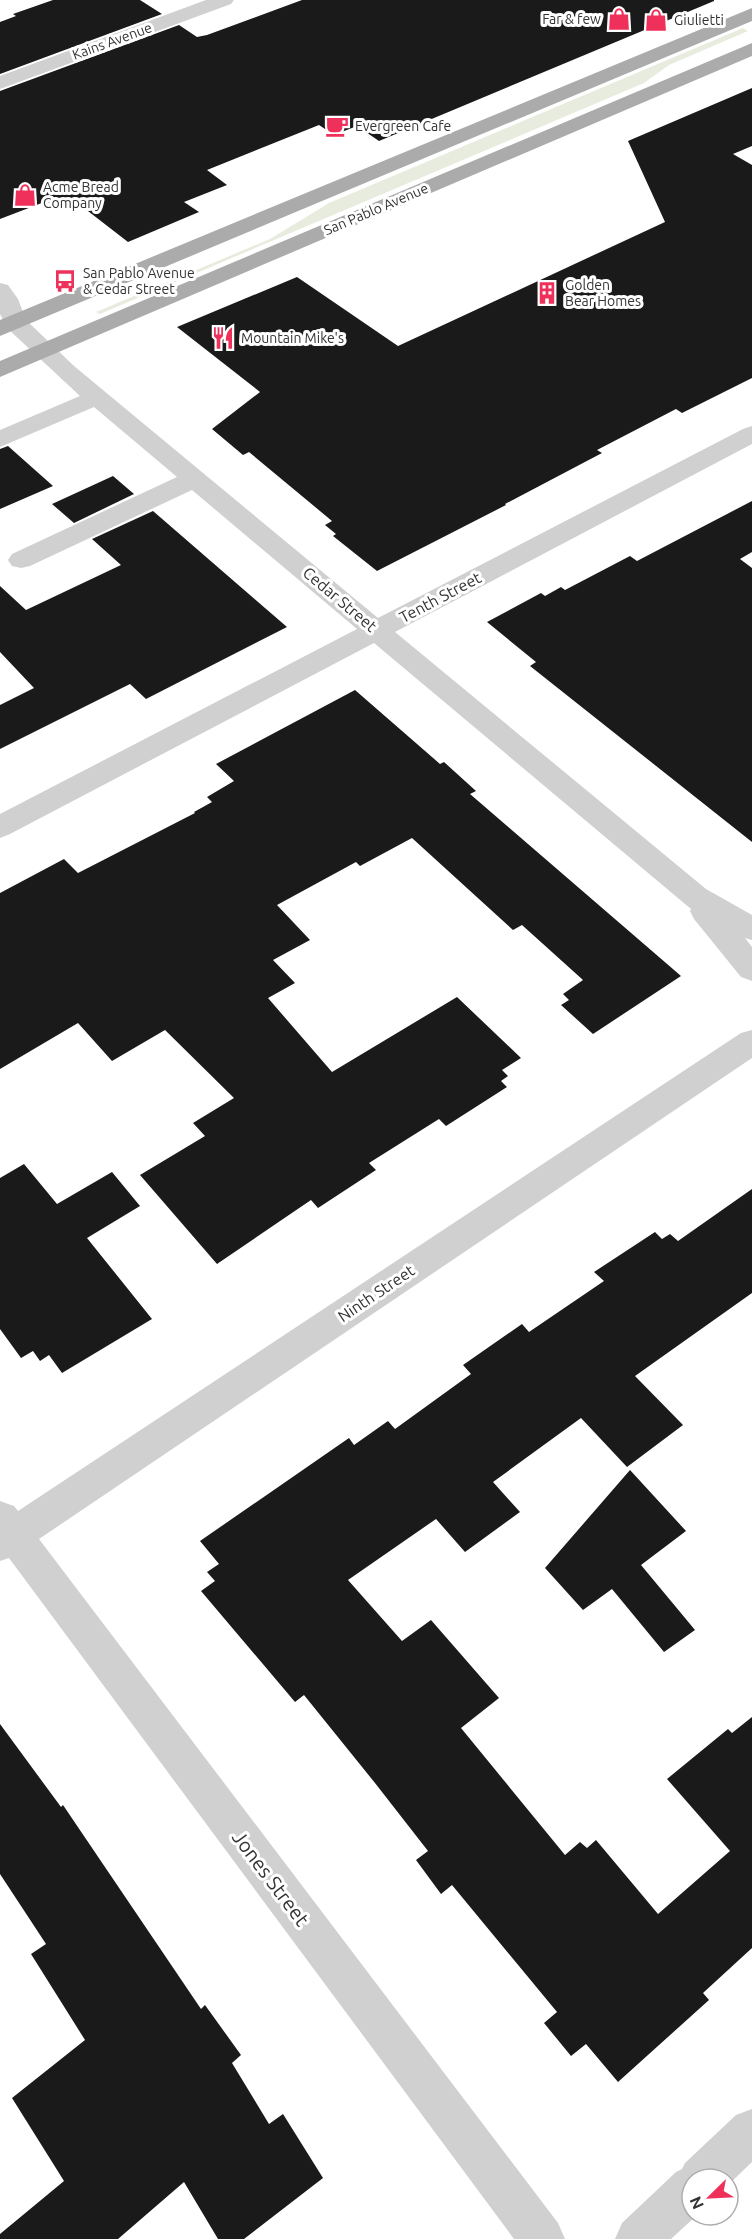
<svg xmlns="http://www.w3.org/2000/svg" width="752" height="2239" font-family="Ubuntu,sans-serif">
<style>
.green{fill:#e8ecde}
.building{fill:#1a1a1a}
.lines{fill:none;stroke-linecap:round;stroke-linejoin:round}
.minor{fill:#d0d0d0;fill-rule:evenodd}
.major{fill:#ababab;fill-rule:evenodd}
.labels{text-anchor:middle;dominant-baseline:central;stroke-width:6;stroke-linejoin:round;paint-order:stroke}
.far-poi-label{font-size:14px;fill:#333;stroke:#fff;text-anchor:start}
.far-street-label{font-size:14px;fill:#333;stroke:#fff}
.street-label{font-size:16px;fill:#333;stroke:#fff}
.near-street-label{font-size:20px;fill:#333;stroke:#fff}
</style>
<rect width="100%" height="100%" fill="#fff"/>
<!-- green -->
<path class="green" d="M743,28l5,3 -79,34 -25,18 -544,231 -4,-2 174,-73 59,-36z"/>
<!-- building -->
<path class="building" d="M53,0h87l22,14 -162,60v-52l16,-6 -3,-2z
M302,0h412v1l-335,140 -22,-15 -23,9 -15,-10 -112,45 20,15 -43,17 15,10 -71,30 -53,-41 -18,8 -10,-8 -47,18v-128l179,-66 18,12 10,-2z
M752,88v58l-19,8 19,11v213l-70,35 -6,-4 -79,41 5,3 -97,51 1,1 -129,66 -44,-35 3,-2 -11,-9 7,-4 -83,-69 -6,3 -31,-26 48,-37 -83,-65 120,-50 101,69 267,-124 -37,-81z
M8,446l45,40 -53,23v-60z
M113,476l21,18 -60,29 -22,-19z
M752,501v51l-12,7 12,9v274l-222,-176 6,-4 -49,-40 54,-29 4,3 16,-9 4,3 65,-34 7,5z
M153,511l134,116 -141,72 -16,-15 -130,65v-44l34,-17 -34,-36v-66l26,24 95,-45 -29,-26z
M355,690l85,74 4,-2 32,29 -6,3 211,182 -88,58 -32,-29 8,-5 -6,-6 20,-14 -61,-55 -9,5 -101,-92 -52,28 -4,-4 -79,43 33,35 -37,20 22,23 -27,15 64,74 125,-75 64,61 -19,12 6,6 -7,5 6,6 -61,39 -7,-7 -70,44 7,7 -58,38 -7,-8 -94,64 -77,-89 65,-39 -12,-13 41,-25 -69,-68 -53,31 -34,-38 -78,46v-176l64,-34 14,14 117,-60 -1,-1 18,-10 -5,-5 27,-16 -18,-17z
M24,1164l33,40 55,-32 28,34 -53,32 65,81 -90,54 -13,-18 -9,6 -7,-10 -12,7 -21,-29v-151z
M752,1189v104l-117,83 48,49 -56,42 -46,-49 -88,64 27,30 -55,40 -29,-33 -88,61 54,61 29,-21 68,78 -38,30 104,127 15,-13 7,6 9,-8 62,74 72,-63 -63,-72 61,-50 4,4 20,-16v231l-49,45 6,7 -91,82 -32,-38 -15,12 -27,-33 13,-11 -105,-127 -11,9 -25,-34 12,-9 -53,-68 -71,-88 -9,7 -94,-111 14,-10 -8,-9 12,-8 -19,-23 149,-103 5,7 34,-24 7,8 76,-55 -8,-9 59,-41 7,8 75,-51 -10,-9 61,-40 7,7 8,-5 8,7z
M630,1470l56,61 -45,34 54,65 -31,22 -52,-63 -29,21 -38,-42z
M0,1724l61,83 2,-2 138,204 4,-4 36,50 -9,8 37,61 14,-10 40,64 -79,61h-26l-34,-57 -66,57h-118v-5l64,-53 -52,-83 73,-58 -54,-86 15,-10 -46,-70z"/>
<g class="lines">
<!-- minor -->
<path class="minor" d="M206,0h28l-3,4 -231,85v-13z
M0,283l8,2 10,14 8,21 48,46 304,252 365,-189 9,-3v18l-357,188 311,257 46,26v25l-7,-2 7,9v34l-11,-4 -47,-58 -4,-8 1,-2 -317,-266 -364,191 -10,4v-24l357,-185 -165,-139 -162,76 -9,2 -9,-2 -4,-6 4,-6 165,-77 -83,-70 -94,40v-17l80,-34 -73,-68 -7,-14z
M752,1030v28l-713,481 519,684 7,16h-51l-505,-681 -9,3v-60l14,5 4,5 723,-478z
M752,2109v53l-24,23v-6h-36v36h5l-26,24h-56l7,-16 54,-51 6,-3 3,-6 51,-48z"/>
<!-- major -->
<path class="major" d="M752,8v13l-752,315v-16z
M752,43v13l-752,321v-16z"/>
</g>
<!-- icons -->
<defs>
<g id="shop-bare" transform="scale(1.8)"><path d="M-5-2.5h2.3a2.7 3.5 0 0 1 5.4 0H5L5.5 6h-11ZM-1.5-2.5h3a1.5 2.3 0 0 0-3 0Z" fill="#ef305a" stroke="#fff" stroke-width="2.5" paint-order="stroke"/></g>
<g id="cafe-bare" transform="scale(1.8)"><path d="M-5.5-4.5H6V0H3Q3 3.5 0 3.5H-2.5Q-5.5 3.5-5.5 0ZM3-3.2v2h1.7v-2ZM-6 4.5H4V6H-6Z" fill="#ef305a" stroke="#fff" stroke-width="2.5" paint-order="stroke"/></g>
<g id="bus-bare" transform="scale(1.8)"><path d="M-5-6H5V4H4V6H2V4H-2V6H-4V4H-5ZM-3.5-4V0h7V-4ZM-3.5 1.2v1.5H-2V1.2ZM2 1.2v1.5H3.5V1.2Z" fill="#ef305a" stroke="#fff" stroke-width="2.5" paint-order="stroke"/></g>
<g id="building-bare" transform="scale(1.8)"><path d="M-4-6H4V6H1V3H-1V6H-4ZM-2.5-4.3h1.7v1.8h-1.7ZM.8-4.3h1.7v1.8H.8ZM-2.5-1h1.7V.8h-1.7ZM.8-1h1.7V.8H.8Z" fill="#ef305a" stroke="#fff" stroke-width="2.5" paint-order="stroke"/></g>
<g id="restaurant-bare" transform="scale(1.8)"><path d="M-5-6h1v4h1v-4h1v4h1v-4h1v5L-1.5 .5V6h-2V.5L-5-1ZM5-6V6H3V1.5H1.5Q1.5-4 5-6Z" fill="#ef305a" stroke="#fff" stroke-width="2.5" paint-order="stroke"/></g>
</defs>
<g fill-rule="evenodd">
<use href="#shop-bare" x="619" y="19"/>
<use href="#shop-bare" x="656" y="20"/>
<use href="#cafe-bare" x="337" y="126"/>
<use href="#shop-bare" x="25" y="195"/>
<use href="#bus-bare" x="65" y="281"/>
<use href="#building-bare" x="547" y="293"/>
<use href="#restaurant-bare" x="223" y="338"/>
</g>
<g class="labels">
<!-- far-poi labels -->
<g class="far-poi-label">
<text x="601" y="19" text-anchor="end">Far &amp; few</text>
<text x="674" y="20">Giulietti</text>
<text x="355" y="126">Evergreen Cafe</text>
<text x="43" y="187">Acme Bread<tspan x="43" dy="16">Company</tspan></text>
<text x="83" y="273">San Pablo Avenue<tspan x="83" dy="16">&amp; Cedar Street</tspan></text>
<text x="565" y="285">Golden<tspan x="565" dy="16">Bear Homes</tspan></text>
<text x="241" y="338">Mountain Mike's</text>
</g>
<!-- far-street labels -->
<g class="far-street-label">
<text transform="translate(112 41) rotate(-20)">Kains Avenue</text>
<text transform="translate(376 209) rotate(-23)">San Pablo Avenue</text>
</g>
<!-- street labels -->
<g class="street-label">
<text transform="translate(440 597) rotate(-28)">Tenth Street</text>
<text transform="translate(340 599) rotate(40)">Cedar Street</text>
<text transform="translate(376 1293) rotate(-34)">Ninth Street</text>
</g>
<!-- near-street labels -->
<g class="near-street-label">
<text transform="translate(271 1878) rotate(53)">Jones Street</text>
</g>
</g>
<!-- north arrow -->
<g transform="translate(710 2197) rotate(246)"><circle r="28" fill="#ffffff" stroke="#adadad" stroke-width="1.5"/>
<path d="M0-4.5L10 22L0 15L-10 22Z" fill="#ef305a"/>
<text y="-9" font-size="16" font-weight="bold" text-anchor="middle" fill="#333333">N</text>
</g>
</svg>
